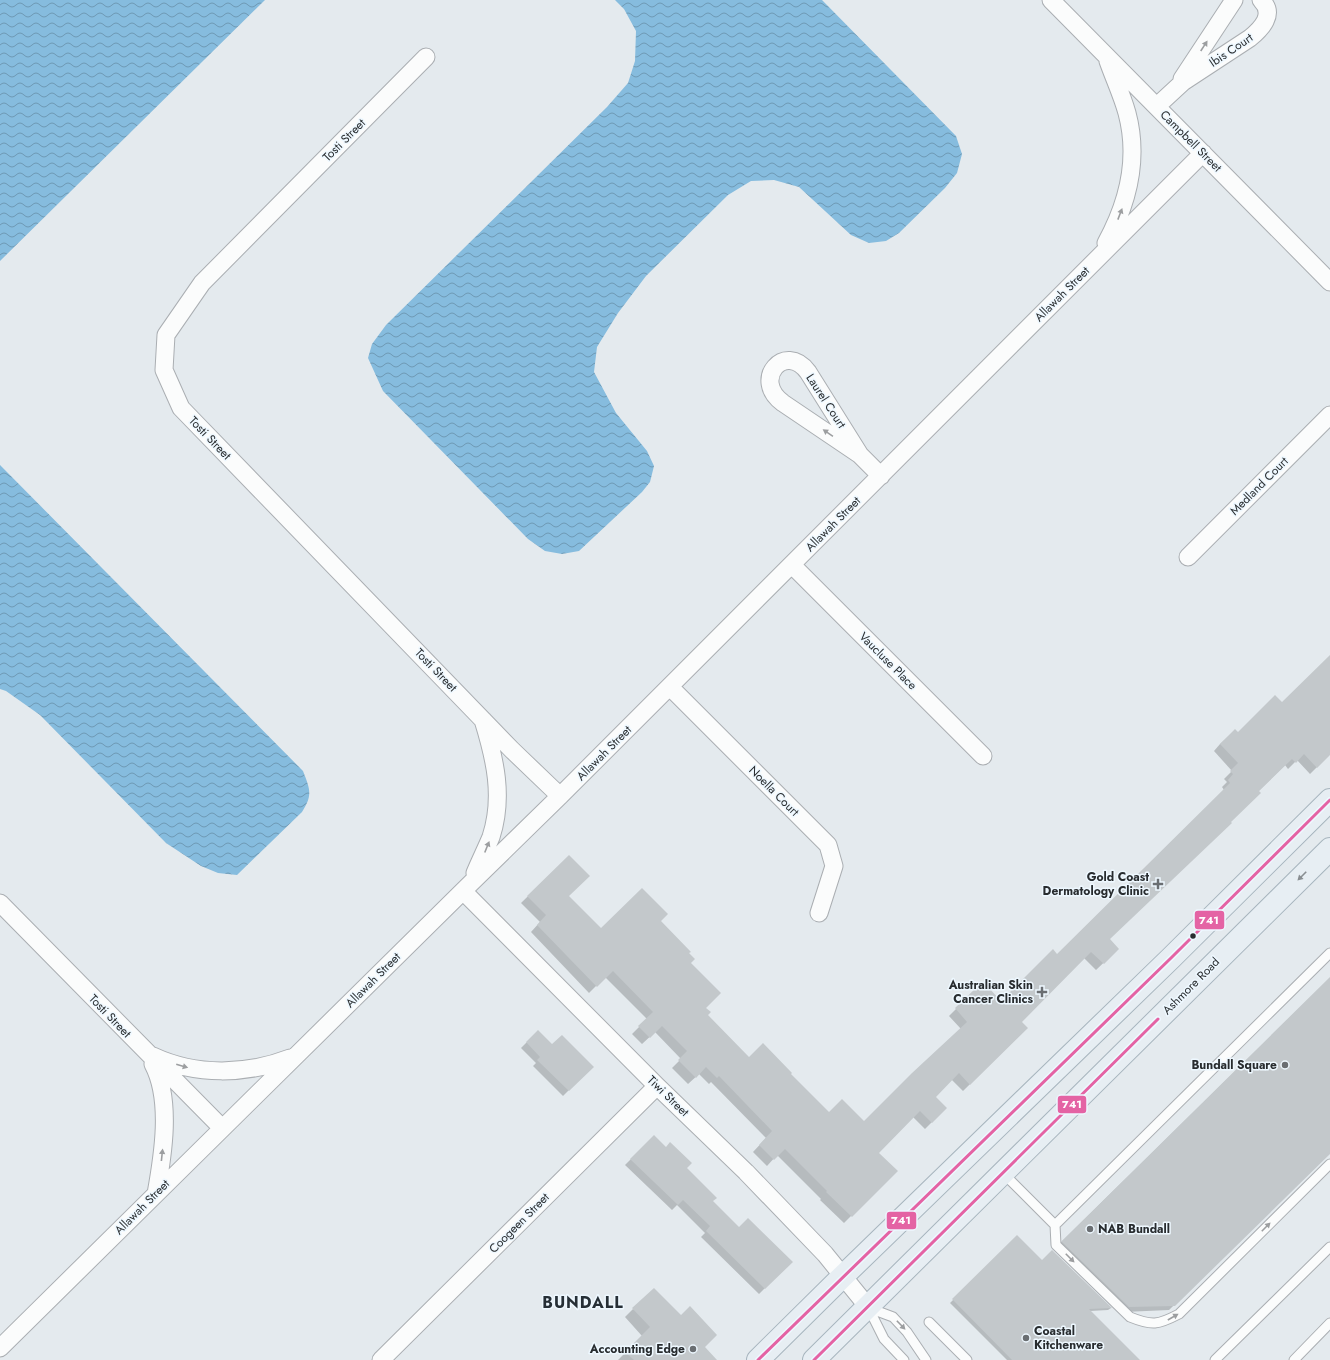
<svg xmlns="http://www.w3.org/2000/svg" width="1330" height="1360" font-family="Jost,sans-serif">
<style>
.water{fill:url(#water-waves)}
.shadow{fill:#0003}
.building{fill:#c3c8cb}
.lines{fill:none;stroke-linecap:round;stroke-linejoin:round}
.lane-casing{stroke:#aaaeb2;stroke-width:11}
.street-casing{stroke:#aaaeb2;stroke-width:19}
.primary-casing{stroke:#a7b5be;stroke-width:24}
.lane{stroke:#fbfcfc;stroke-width:9}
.street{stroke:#fbfcfc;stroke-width:17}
.primary{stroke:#e7eef3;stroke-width:22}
.bus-1-casing{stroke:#eef8ff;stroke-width:6}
.bus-1{stroke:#e463a4;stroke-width:3}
.oneway{fill:#9c9ea0}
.oneway2{fill:#888d91}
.poi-dot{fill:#6a6e72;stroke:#eef8ff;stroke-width:1.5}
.bus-dot{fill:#282c2f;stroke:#eef8ff;stroke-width:1.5}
.labels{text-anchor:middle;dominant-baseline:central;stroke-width:3;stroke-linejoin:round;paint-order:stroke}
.street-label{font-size:12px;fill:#282c2f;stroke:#eef8ff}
.poi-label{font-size:12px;font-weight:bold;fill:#282c2f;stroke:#eef8ff;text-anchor:end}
.district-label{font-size:16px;font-weight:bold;letter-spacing:1px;fill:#262f36;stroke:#eef8ff}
.line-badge{stroke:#eef8ff;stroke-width:1.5}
.badge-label{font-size:11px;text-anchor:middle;font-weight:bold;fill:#fff}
</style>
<defs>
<pattern id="water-waves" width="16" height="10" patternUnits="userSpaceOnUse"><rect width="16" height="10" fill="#86bcde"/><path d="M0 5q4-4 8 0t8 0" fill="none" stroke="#6e99b4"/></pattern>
</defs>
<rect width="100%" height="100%" fill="#e4eaee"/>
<!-- water -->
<path class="water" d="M0,0h265l-265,261z
M615,0h207l134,136 6,18 -5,19 -12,15 -46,45 -13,8 -17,2 -18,-8 -52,-48 -25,-7 -23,1 -23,14 -82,81 -28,37 -21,34 -3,25 22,41 31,38 7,15 -4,16 -8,10 -63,59 -17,3 -17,-3 -17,-12 -145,-148 -15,-33 4,-14 14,-19 221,-218 21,-24 7,-22 1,-30 -12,-22z
M0,465l303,306c7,18 10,24 -1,41l-65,63 -19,-2 -17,-7 -35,-23 -126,-128 -34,-24 -6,-2z"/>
<!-- shadow -->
<path class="shadow" d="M1330,663v91l-20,20 -13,-14 -9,9 -3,-4 -177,175 10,9 -22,21 -12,-12 -64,64 7,6 -64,63 -12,-12 -16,18 11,11 -21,21 -12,-12 -35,36 18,18 -52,52 -24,-23 1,-1 -44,-44 -10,11 -14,-14 13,-14 -55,-56 -2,2 -10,-10 -11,10 -16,-16 9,-9 -26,-27 -13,12 -10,-10 15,-15 -42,-42 -16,16 -58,-61 9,-10 -19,-19 48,-47 -1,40 33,34 87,23 1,10 17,52 43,43 40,16 40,40 35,8 97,-93 -12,-13 27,-27 25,13 56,-47 167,-165 -2,-3 5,-5 -3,-3 8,-8 -18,-20 6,-7 15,-14 3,3 44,-29z
M1330,978v175l-161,157 -45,2 -67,-66z
M538,1031l14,15 40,21 -29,29 -30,-30 3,-3 -15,-15z
M654,1136l31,32 27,33 27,27 52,34 -32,32 -58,-57 4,-4 -28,-28 -5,5 -47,-45z
M1017,1237l25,25 69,46 -3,2 -18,1 49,49h-132l-57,-57z
M633,1309l70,38 -1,13h-84l24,-24 -17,-19z"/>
<!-- building -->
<path class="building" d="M1330,655v100l-13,13 -13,-14 -8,9 -4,-4 -33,32 2,2 -30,29 1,1 -122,116 9,10 -15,15 -13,-12 -69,70 6,6 -58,57 -11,-12 -23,24 11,11 -15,15 -12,-12 -41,42 19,18 -46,46 -26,-25 1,-1 -42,-42 -11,11 -15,-15 13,-14 -53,-55 -2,2 -11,-11 -10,11 -18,-18 9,-9 -25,-25 -12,12 -12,-12 15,-14 -40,-41 -16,16 -60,-62 9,-10 -19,-19 42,-41 21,21 -21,20 32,32 41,-40 26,26 -7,7 30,31 -2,1 6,6 -4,4 30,30 -15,15 5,4 -3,3 41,42 14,-14 29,30 -1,1 38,38 13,-13 22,22 48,-48 55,-51 -12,-14 21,-20 12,-1 13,14 52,-52 4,5 173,-171 -2,-3 5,-6 -3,-3 8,-8 -18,-19 15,-15 3,3 37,-37 7,7z
M1330,977v177l-155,152 -46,1 -67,-65v-1z
M538,1030l14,14 10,-9 32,32 -25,24 -32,-31 3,-3 -14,-15z
M654,1135l12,12 4,-5 22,21 -5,5 30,30 -4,3 26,26 9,-9 45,44 -28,27 -59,-58 4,-5 -27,-26 -5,5 -48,-46z
M1017,1235l25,25 10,-10 60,58 -23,1 51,51h-128l-60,-61z
M654,1288l27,27 9,-9 27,29 -12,12 12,13h-83l-9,-8 25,-25 -18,-19z"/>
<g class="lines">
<!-- lane casing -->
<g class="lane-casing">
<path id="lane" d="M1003,1173l52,52 1,20 74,72c22,9 28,8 49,-3l151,-150
M1055,1225l275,-272
M868,1307l16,32 20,21
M869,1308l24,9 14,15 19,28
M929,1322l38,38
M1215,1360l115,-113
M1294,1360l36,-37"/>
</g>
<!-- street casing -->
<g class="street-casing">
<path id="street" d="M1051,0l279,282
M426,57l-224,226 -36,52 -2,35 17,38 331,342 48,46
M1182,79l52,-79
M1157,106l26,-24 67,-44c11,-9 26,-24 11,-38
M1106,243c22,-40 33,-85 21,-130 -5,-18 -13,-35 -19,-52
M860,455l-52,-83c-23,-31 -57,8 -25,31l77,52 21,21
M1188,557l142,-142
M792,565l191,191
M670,687l158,158 6,21 -15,47
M475,873c5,-12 11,-24 16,-36 13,-40 4,-78 -8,-117
M463,891l194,195 89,86 79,82 43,53
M0,903l222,225
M153,1056c43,20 93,19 137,2
M153,1064c19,36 10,91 3,130
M0,1348l471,-465 89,-87 643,-643
M381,1360l276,-274"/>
</g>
<!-- primary casing -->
<g class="primary-casing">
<path id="primary" d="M758,1360l85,-84 328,-318 159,-158
M814,1360l516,-511"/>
</g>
<!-- lane -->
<use href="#lane" class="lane"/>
<!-- street -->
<use href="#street" class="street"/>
<!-- primary -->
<use href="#primary" class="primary"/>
<!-- bus-1 casing -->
<g class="bus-1-casing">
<path id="bus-1" d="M758,1360l413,-402 159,-158
M814,1360l344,-341"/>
</g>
<!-- bus-1 -->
<use href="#bus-1" class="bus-1"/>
</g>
<!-- one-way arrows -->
<defs><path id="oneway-solid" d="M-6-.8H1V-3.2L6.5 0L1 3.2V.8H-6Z"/></defs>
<g class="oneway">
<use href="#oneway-solid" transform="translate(1204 46) rotate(-57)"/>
<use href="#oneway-solid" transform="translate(1120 214) rotate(-69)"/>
<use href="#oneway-solid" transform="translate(828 433) rotate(-146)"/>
<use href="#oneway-solid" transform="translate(487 847) rotate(-68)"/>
<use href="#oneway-solid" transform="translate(182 1066) rotate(16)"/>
<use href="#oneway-solid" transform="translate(162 1155) rotate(-84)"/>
<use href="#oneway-solid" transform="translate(1266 1227) rotate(-45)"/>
<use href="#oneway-solid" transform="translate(1070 1258) rotate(45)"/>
<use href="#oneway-solid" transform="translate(1173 1317) rotate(-30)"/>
<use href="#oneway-solid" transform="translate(901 1325) rotate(46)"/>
</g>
<use class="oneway2" href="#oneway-solid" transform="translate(1302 876) rotate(135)"/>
<!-- markers -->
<g class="poi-dot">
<path d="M1156 878h4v4h4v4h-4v4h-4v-4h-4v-4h4z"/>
<path d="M1040 986h4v4h4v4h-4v4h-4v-4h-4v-4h4z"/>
<circle cx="1285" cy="1065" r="4"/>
<circle cx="1090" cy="1229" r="4"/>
<circle cx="1026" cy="1338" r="4"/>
<circle cx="693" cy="1349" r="4"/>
</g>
<circle class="bus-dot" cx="1193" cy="936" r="3.5"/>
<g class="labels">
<!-- street labels -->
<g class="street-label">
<text transform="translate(1231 50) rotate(-34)">Ibis Court</text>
<text transform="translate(344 140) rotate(-45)">Tosti Street</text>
<text transform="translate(1191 141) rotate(45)">Campbell Street</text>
<text transform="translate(1062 294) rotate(-45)">Allawah Street</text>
<text transform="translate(826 401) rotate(57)">Laurel Court</text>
<text transform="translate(210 438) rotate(46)">Tosti Street</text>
<text transform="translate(1259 486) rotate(-45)">Medland Court</text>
<text transform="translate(833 524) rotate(-45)">Allawah Street</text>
<text transform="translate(888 661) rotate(45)">Vaucluse Place</text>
<text transform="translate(436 670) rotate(46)">Tosti Street</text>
<text transform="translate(604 753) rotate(-45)">Allawah Street</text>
<text transform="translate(774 791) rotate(45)">Noella Court</text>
<text transform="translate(373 980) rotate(-45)">Allawah Street</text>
<text transform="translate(1191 986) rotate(-45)">Ashmore Road</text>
<text transform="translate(110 1016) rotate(46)">Tosti Street</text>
<text transform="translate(668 1096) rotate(44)">Tiwi Street</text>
<text transform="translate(142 1207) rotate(-45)">Allawah Street</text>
<text transform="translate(519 1223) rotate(-45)">Coogeen Street</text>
</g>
<!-- poi labels -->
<g class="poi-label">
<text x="1149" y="877">Gold Coast<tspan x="1149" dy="14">Dermatology Clinic</tspan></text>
<text x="1033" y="985">Australian Skin<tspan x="1033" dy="14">Cancer Clinics</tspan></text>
<text x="1277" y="1065">Bundall Square</text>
<text x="1098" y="1229" text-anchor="start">NAB Bundall</text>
<text x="1034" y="1331" text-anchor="start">Coastal<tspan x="1034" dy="14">Kitchenware</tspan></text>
<text x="685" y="1349">Accounting Edge</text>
</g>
<!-- district labels -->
<g class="district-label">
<text x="583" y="1302">BUNDALL</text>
</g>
</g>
<g class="line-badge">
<rect x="1194" y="910" width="31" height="20" rx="4" fill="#e463a4"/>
<rect x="1057" y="1095" width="30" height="19" rx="4" fill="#e463a4"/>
<rect x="886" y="1211" width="31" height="19" rx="4" fill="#e463a4"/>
</g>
<g class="badge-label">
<text x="1209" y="924">741</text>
<text x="1072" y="1108">741</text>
<text x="901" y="1224">741</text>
</g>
</svg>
